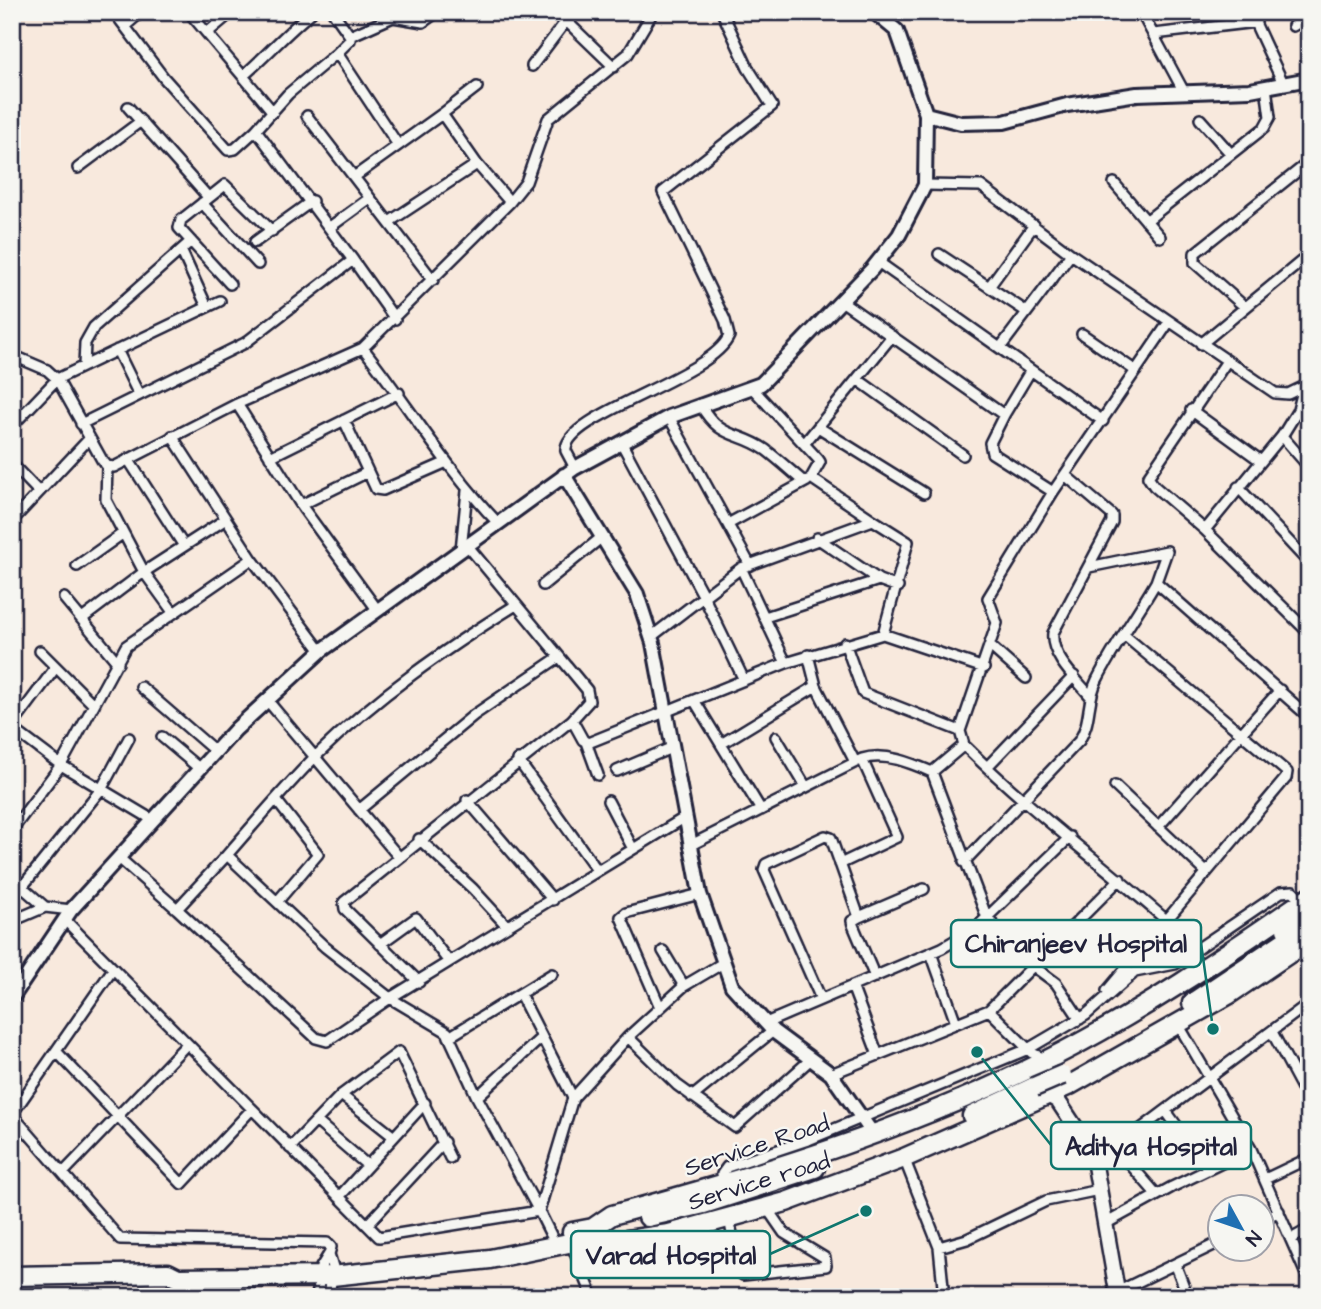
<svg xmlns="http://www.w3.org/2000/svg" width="1321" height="1309" font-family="'Architects Daughter',sans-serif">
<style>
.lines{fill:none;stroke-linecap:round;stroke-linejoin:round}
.street-casing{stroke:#22223b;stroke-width:14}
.secondary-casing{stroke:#22223b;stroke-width:18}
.primary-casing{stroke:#22223b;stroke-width:19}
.highway-casing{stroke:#22223b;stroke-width:23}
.street{stroke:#f6f6f2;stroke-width:9}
.secondary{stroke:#f6f6f2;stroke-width:12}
.primary{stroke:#f6f6f2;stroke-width:14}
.highway{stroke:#f6f6f2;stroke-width:18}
.highway-bridge-casing{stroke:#22223b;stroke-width:23;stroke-linecap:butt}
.highway-bridge{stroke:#f6f6f2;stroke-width:18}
.labels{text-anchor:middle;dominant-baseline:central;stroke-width:5;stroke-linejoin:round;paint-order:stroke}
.street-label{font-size:24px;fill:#22223b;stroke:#f6f6f2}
.leader{fill:none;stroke:#0f766e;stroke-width:2.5}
.callout-dot{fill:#0f766e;stroke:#f6f6f2;stroke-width:2.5}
.callout{fill:#f6f6f2;stroke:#0f766e;stroke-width:2.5}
.callout-label{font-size:26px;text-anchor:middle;font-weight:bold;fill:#22223b}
</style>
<rect width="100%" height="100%" fill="#f8e9dd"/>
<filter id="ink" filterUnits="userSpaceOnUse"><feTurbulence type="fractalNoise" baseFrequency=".0143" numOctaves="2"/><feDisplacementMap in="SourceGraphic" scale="14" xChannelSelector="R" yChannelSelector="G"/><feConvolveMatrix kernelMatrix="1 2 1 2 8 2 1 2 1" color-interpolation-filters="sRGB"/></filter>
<g filter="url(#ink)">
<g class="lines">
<!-- street casing -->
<g class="street-casing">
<path id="street" d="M189,12l84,100
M333,12l17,24v4l-13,13 61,92
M557,12l57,55
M1141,12l42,78
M1250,12l33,71
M125,26l16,-14
M1293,26l16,-9
M207,33l25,-21
M1154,34l102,-12
M350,36l43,-19 30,5 14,-10
M532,66l34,-45
M243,76c24,-21 44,-44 69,-64
M128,107l80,90
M442,114l35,-27
M307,116l126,164
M1200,119l31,35
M256,130l32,-36 49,-41
M477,164l33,38
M78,168l63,-47
M354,177l88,-63 35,50 -88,58
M1114,183l46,54
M925,185l56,1 90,68 204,139 13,1 21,-10
M202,203l56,61
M1146,221l118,-93 6,-11 -4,-30
M330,227l40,-29
M255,242l57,-41
M181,250l26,57
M939,254l88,58
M353,260l42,59
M878,262l225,159
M230,284l-51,-56 2,-8 44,-35 47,46
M989,287l45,-62
M843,302l161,113 -14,28 2,10 61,39
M1245,307l-50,-44v-10l114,-91
M1082,334l54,37
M1201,344l108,-89
M363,348c46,58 84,122 135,175
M1000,348l71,-94
M117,350l22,45
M12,355l35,15 10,9 45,81 5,6 7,1 123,-63 126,-56 147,-146 16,-20 22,-63 80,-65 25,-42
M1227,361l-79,116 6,9 51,44 104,103
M84,366l1,-23 9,-16 97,-86
M857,379l106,76
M753,389l65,70 2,3 -9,16 62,42
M237,404l66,104 73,100
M700,404c21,37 37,26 66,46 13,10 26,22 38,32
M1191,410l70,51
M1004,415l27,-45
M669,417l81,148
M344,420l32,69 7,1 64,-28
M81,424l164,-81 108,-83 -97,-130 -21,19 -7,1 -64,-72 -50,-66
M12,426l45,-47 163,-78
M818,427l106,66
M172,436l80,123 69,92
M1282,436l27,31
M621,442l82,153 41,85
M804,444l88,-108
M270,457l129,-64
M128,459l56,87
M12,464l27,28
M575,468l-9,-17c-4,-36 145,-73 163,-115l-4,-16 -62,-128 109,-86 -24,-38 -26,-56
M1065,475l47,40v7l-59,111c-3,23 25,48 38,64
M1238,487l71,76
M301,505l67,-33
M12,521l77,-82
M728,524l79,-43
M1205,530l77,-94 16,-26 6,-23
M817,538l62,42
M461,550l6,-59
M77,566l45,-32
M1089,567l78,-16 -11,31 153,135
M741,568l45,95
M543,585l59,-48
M64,598l54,65
M173,612l-29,-40 82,-53
M765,617l114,-37 19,7
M82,619l62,-47 -38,-72 1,-34
M651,637l90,-69 132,-48 35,22 -25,92
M845,643l18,50 97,38
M990,646l36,32
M40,651l54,54
M808,655l8,31 39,76
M141,687l75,65
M267,700l131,156
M694,700l67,110
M572,720l11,20 5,3 198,-80 97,-29 101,34
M12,726l44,-59
M12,728l49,37 92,55
M162,737l38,32
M776,737l30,50
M586,742l12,33
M721,744l95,-58
M964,745l-4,-14 37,-108 -9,-25 65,-106 116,-170
M518,760l79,110
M987,767l87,-91
M617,771l54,-23
M932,772l55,146 46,48 23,17 24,36
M1115,786l91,86
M276,800l42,54 -41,48
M467,800l86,100
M608,801l25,48
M359,810l115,-95 85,-58
M1158,827l122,-137
M12,830l49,-65 65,-119 126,-87
M419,839l54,50 34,37
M689,846l173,-87c23,-7 49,4 70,13l32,-27c63,63 135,116 202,175
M227,855c29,-33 58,-68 89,-99 60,-59 129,-107 200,-151
M119,858l58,51 50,-54 98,92 65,51 57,34 30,65 62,114
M964,862l115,-121c13,-20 7,-39 18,-61 17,-34 40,-65 59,-98
M840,864l57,-27 -35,-78
M12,878l33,29
M22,887l80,-99 27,-50
M177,909l139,129 11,3 63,-43 294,-180
M859,917l65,-28
M65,920l314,317 160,-26 12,24
M12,921l33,-14 26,3
M380,944l36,-26 33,44
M663,951l21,35
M931,953l25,70
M113,969l-98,141v8l105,121 207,4 4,4 -2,7 4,13 -4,30
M419,982l-74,-73 -1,-7 228,-182 17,-19 -2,-11 -120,-145
M852,986l26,69
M1107,991l179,-213 1,-6 -163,-137
M520,994l53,104 -34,113
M821,999l-57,-129 2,-6 59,-28 6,2 28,79 -7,4 1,4 22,52
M660,1007l-39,-90 5,-4 74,-19
M989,1010l43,43 13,6
M766,1023l176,-75 34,-20 94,-91
M1178,1024l73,125 58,132
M1272,1032l37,69
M449,1037l103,-63
M628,1037l56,-51 39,-23
M56,1051l126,133 70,-75
M831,1074l158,-64 131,-131
M341,1095l53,42
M477,1097l65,-60
M692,1097l81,-66
M573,1098l55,-61 49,48 58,42 75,-67
M1166,1111l42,58
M316,1121l51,44
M290,1148l51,-53 58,-43 51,106
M1116,1148l41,47
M904,1158l35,89 5,50
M1094,1164l215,-161
M63,1173l124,-129
M1265,1179l44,-21
M725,1184l-3,-10 5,-7 81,-27 220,-91 58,-34 49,-43 40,-8 106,-72 12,-1 10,10
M339,1197l86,-94
M729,1218l10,53 4,4 83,-9 -1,-8 -41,-25 -18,-26
M1262,1220l17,-9
M1105,1224l67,-37 79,-38
M367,1225l77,-83
M1291,1239l18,-10
M571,1243l22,54
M939,1247l28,-8 79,-38 53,-11
M1176,1266l12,31
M1117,1292l103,-50
M317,1297l4,-30 8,-13"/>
</g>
<!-- secondary casing -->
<g class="secondary-casing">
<path id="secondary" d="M926,114l35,9 43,-1 63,-17 70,-11 113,-4 59,-11
M564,475l73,119 16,49 47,251 32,92 41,45 58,43 42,60
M12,998l59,-88 165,-181 85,-78 254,-183 94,-51 92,-33 111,-115 27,-34 26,-50 1,-71 -29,-83 -23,-19"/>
</g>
<!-- primary casing -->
<g class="primary-casing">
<path id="primary" d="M1036,1065l12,30 10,6 35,53 25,143"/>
</g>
<!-- highway casing -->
<g class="highway-casing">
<path id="highway" d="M1286,929l23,-16
M1192,1003l111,-74
M972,1116l62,-29
M648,1217l56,-13 111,-36
M572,1232l21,-4 19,-13c149,-40 297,-86 435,-155 93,-47 177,-104 262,-163
M12,1276l156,-3 10,5 154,-2 158,-17 103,-21 27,3 49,-7 117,-32 118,-44 166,-73 158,-90 81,-55"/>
</g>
<!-- street -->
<use href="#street" class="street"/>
<!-- secondary -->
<use href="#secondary" class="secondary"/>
<!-- primary -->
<use href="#primary" class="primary"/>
<!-- highway -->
<use href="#highway" class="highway"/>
<!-- highway-bridge casing -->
<g class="highway-bridge-casing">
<path id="highway-bridge" d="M1034,1087l28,-12"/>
</g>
<!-- highway-bridge -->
<use href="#highway-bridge" class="highway-bridge"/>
</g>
</g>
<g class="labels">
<!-- street labels -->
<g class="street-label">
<text transform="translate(757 1146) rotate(-18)">Service Road</text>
<text transform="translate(759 1182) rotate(-17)">Service road</text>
</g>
</g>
<!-- callouts -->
<path class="leader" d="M1213 1029L1201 943M977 1052L1051 1145M866 1211L770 1254"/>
<g class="callout-dot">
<circle cx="1213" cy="1029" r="7"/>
<circle cx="977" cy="1052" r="7"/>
<circle cx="866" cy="1211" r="7"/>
</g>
<g class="callout">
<rect x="951" y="920" width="250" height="47" rx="7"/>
<rect x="1051" y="1122" width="200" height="47" rx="7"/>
<rect x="571" y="1231" width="199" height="47" rx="7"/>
</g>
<g class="callout-label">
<text x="1076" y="952">Chiranjeev Hospital</text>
<text x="1151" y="1155">Aditya Hospital</text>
<text x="671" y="1264">Varad Hospital</text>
</g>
<!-- margin -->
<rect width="1321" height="1309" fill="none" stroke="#f6f6f2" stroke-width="42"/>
<rect x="21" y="21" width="1279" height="1267" fill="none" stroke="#22223b" stroke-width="2.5" filter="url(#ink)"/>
<!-- north arrow -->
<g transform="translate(1241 1228) rotate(130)"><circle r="33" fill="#f6f6f2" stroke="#a1a1a9" stroke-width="2"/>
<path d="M0-5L12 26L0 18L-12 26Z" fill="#1f6fb2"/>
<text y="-10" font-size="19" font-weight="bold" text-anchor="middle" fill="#22223b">N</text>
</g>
</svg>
